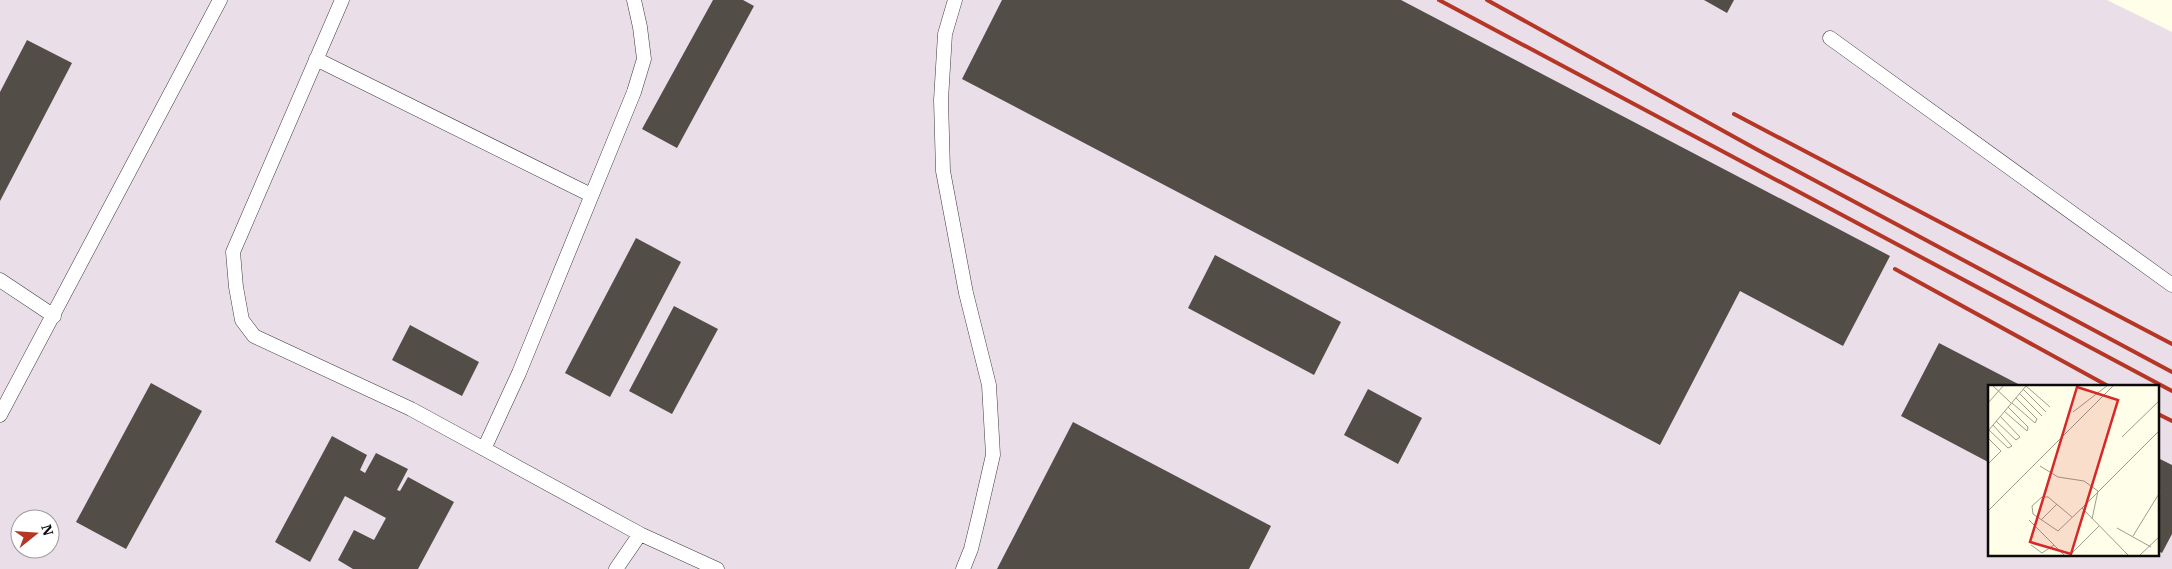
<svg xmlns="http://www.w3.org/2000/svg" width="2172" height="569" font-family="'IBM Plex Serif',serif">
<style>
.industrial{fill:#eadee9;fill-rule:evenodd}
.building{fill:#534d47}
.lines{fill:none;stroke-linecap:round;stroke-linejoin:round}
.lane-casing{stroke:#3d3d3d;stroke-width:15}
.lane{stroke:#fff;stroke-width:14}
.rail{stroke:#b63626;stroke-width:4}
.inset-road{fill:none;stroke:#9d9c8f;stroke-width:1}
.view{fill:#d62828;fill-opacity:0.15;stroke:#d62828;stroke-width:2.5}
.inset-edge{fill:none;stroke:#0a0a0a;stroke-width:2.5}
</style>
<rect width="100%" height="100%" fill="#fffee8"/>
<!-- industrial -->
<path class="industrial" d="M0,0h2107l65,32v537h-2172zM1990,386h168v169h-168zM20,519h30v30h-30z"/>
<!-- building -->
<path class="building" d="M713,0h30l11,6 -77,142 -35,-19z
M1002,0h399l489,256 -47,90 -103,-55 -80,154 -698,-366z
M1704,0h30l-7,13z
M27,40l45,23 -72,138v-109z
M636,238l45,24 -71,135 -45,-24z
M1215,255l126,67 -27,53 -126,-67z
M674,306l44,23 -46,85 -43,-23z
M410,325l69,37 -17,34 -70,-36z
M1939,343l83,43h-32v77l-89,-47z
M151,383l51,28 -76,138 -50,-27z
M1368,389l54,29 -24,46 -54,-29z
M1073,422l198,104 -22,43h-252z
M332,436l35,19 -7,15 5,3 11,-20 32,16 -11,21 3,1 8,-14 46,25 -36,67h-65l-15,-9 16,-30 20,10 12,-22 -41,-22 -35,66 -35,-20z
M2158,458l14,7v69l-10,19 -4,-2z"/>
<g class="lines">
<!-- lane casing -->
<g class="lane-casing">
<path id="lane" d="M342,0l-109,252 3,35 6,33 12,16 157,73 229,125
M955,0l-10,34 -4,66 2,71 23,122 23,92 4,70 -14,61 -8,33 -8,20
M1830,38l342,247
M316,59l275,136
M0,280l54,36
M0,415l220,-415
M484,449l35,-76 115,-281 10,-33 -4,-32 -6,-27
M616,569l24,-35 77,35"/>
</g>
<!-- lane -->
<use href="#lane" class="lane"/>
<!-- rail -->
<path class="rail" d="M1439,0l733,391
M1487,0l269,149 416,223
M1734,114l438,230
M1895,269l213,117
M2158,414l14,7"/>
</g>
<!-- overview -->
<g transform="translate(1988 385)">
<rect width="171" height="171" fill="#fffee8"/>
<path class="inset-road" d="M4,0l19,18M35,4l23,23M32,9l22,22M0,18l16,-18M24,18l23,20 2,-4 -21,-21M16,26l23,20 1,-4 -20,-20M85,27l35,-27M8,36l20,19 4,-3 -20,-21M1,45l19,18 4,-2 -19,-21M0,46l38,-45 24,21M134,52l38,-37M0,53l13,13 -13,13M52,81l18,11 26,4 14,10 -6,28M0,126l126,-126M84,132l-24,-20h-6l-10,9 1,8 25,17 24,-23M41,135l36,36M53,135l16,-16M129,143l34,19M145,151l27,-44M43,160l11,8 12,-8M81,171l30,-30M141,171l-47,-48 78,-78M151,171l21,-20"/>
<path class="view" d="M89,2l41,13 -47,154 -41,-12z"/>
<rect width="171" height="171" class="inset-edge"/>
</g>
<!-- north arrow -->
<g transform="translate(35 534) rotate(73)"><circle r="24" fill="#ffffff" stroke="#9d9d9d"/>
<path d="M0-4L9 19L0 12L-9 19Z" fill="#b63626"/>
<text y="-8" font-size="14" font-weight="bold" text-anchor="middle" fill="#0a0a0a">N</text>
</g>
</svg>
